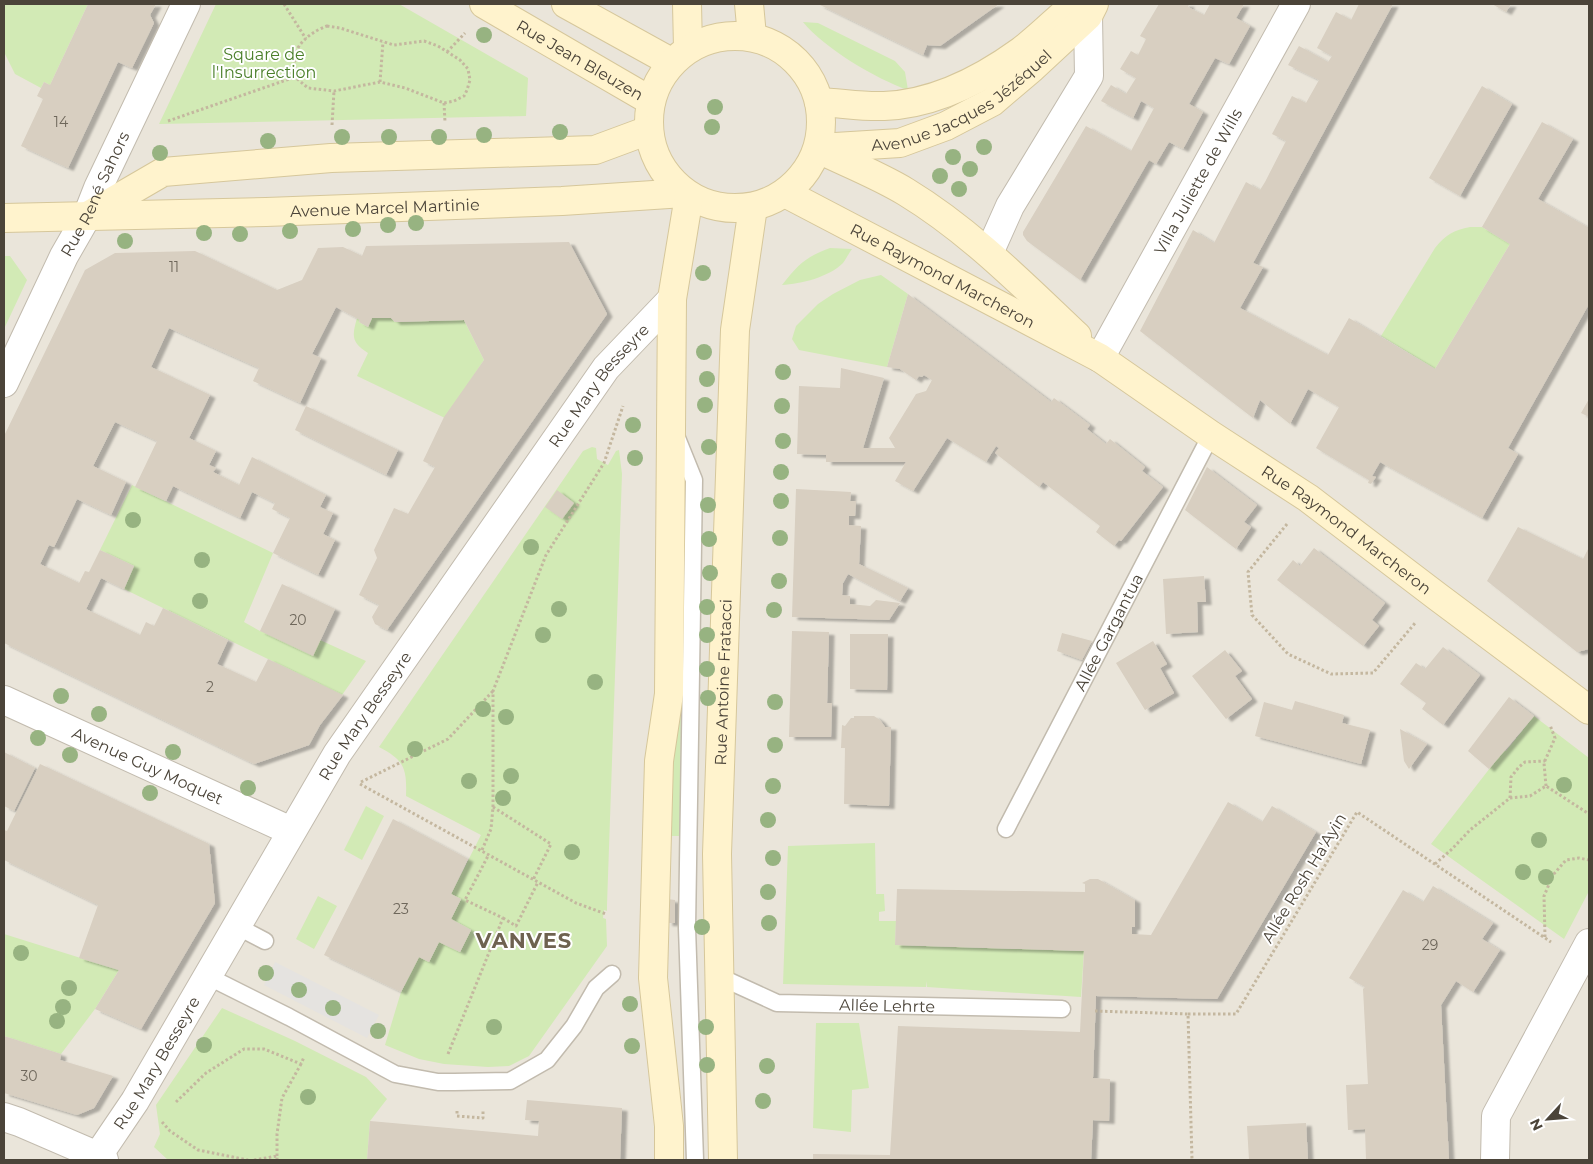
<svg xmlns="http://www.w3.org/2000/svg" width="1593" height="1164" font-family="Montserrat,sans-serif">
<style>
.residential{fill:#eae5da}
.green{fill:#d2eab5}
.parking{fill:#e5e3e0}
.building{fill:#d8cfc1;filter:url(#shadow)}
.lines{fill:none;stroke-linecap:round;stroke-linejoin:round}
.lane-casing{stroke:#c2bbae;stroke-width:19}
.street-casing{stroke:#c2bbae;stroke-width:30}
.secondary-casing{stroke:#d6c79b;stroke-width:30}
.path{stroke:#c4b79f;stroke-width:3;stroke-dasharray:2.5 2.5;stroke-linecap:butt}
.lane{stroke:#fff;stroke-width:16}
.street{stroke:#fff;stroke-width:28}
.secondary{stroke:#fff3cd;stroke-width:28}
.tree{fill:#97b381}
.labels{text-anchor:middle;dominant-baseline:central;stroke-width:4;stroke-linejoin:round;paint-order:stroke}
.number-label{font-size:14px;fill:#6e675b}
.park-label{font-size:16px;fill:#4a7f2a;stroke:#fff}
.street-label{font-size:16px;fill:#4b4439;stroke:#fff}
.district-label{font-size:21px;font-weight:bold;letter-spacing:1px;fill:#6e6250;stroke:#fff}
</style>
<defs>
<filter id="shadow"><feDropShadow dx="5.5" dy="3" stdDeviation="1" flood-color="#0004"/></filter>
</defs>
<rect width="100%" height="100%" fill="#f6f3ec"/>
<!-- residential -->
<path class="residential" d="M4,4h1585v1156h-1585z"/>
<!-- green -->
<path class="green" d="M4,4h84l-38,81 -6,-3 -3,6 -26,-14 -11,-22z
M216,4h183l129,74 -2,38 -367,8z
M803,22l15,1 77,38 10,11 3,18c-32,-11 -84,-42 -105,-68z
M1470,227h12l28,17 -75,125 -54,-33 54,-88c10,-13 19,-18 35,-21z
M830,248l22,1c-3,4 -6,10 -9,14 -14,14 -42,21 -61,22 16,-20 23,-28 48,-37z
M4,256h6l17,24 -23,49z
M881,275l27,19 -21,73 -88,-17 -7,-11 4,-13 22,-22 15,-10 27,-14z
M357,318l3,2 -1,2 9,5 4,-9h19l4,4 69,-2 20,40 -39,58 -88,-42 11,-23c-17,-11 -16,-17 -11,-35z
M592,447l4,1 1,11 11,6 8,-14 3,-1 3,24 -15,431v6l-3,-1 -1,8 3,1 1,27 -78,110 -20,10 -21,1 -44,-3 -25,-5 -34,-14 16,-53 18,-35 10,5 10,-20 21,10 11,-22 -20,-11 10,-20 -10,-5 30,-59 -75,-39c1,-28 -2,-36 -27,-49l204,-296z
M132,485l141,68 -29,69 16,9 60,9 46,21 -24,34 -218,-106 10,-23 -34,-16z
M681,696l-1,140h-14l1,-80z
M1534,716l55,42v133l-25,48 -133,-95 73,-94 2,1z
M366,806l18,10 -22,44 -18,-10z
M875,843l1,51h8l1,17 -6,1v9h17l-1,24 189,6 -3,46 -154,-10v-6l-1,6 -143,-3 5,-138z
M318,896l19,10 -23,43 -18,-10z
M4,934l115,36 -24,39 -34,45 -57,-18z
M222,1008l73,33 71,36 21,22 -17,22 -3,39h-199l-14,-13 6,-13 -4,-29z
M816,1023h43l10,65 -17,2 -1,42 -38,-4z"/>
<!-- parking -->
<path class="parking" d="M275,962l104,53 -12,23 -103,-53z"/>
<!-- building -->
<path class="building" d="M88,4h68l-6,11 4,8 -22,45 -14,-6 -50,106 -47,-22 22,-47 -6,-3 7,-14 6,3z
M818,4h181l-59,42 -13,-1 -4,10z
M1159,4h30l-1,3 16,8 6,-11h34l-8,14 14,8 -21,38 -14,-6 -26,46 14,8 -20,37 -14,-7 -13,22 -7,-4 -69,120 -53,-39 -4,-6v-3l63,-106 45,25 23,-43 -13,-7 -8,17 -32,-17 10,-16 15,9 10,-16 -16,-9 11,-18 7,4 8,-16 -6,-3z
M1359,4h34l-140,259 10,4 -23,41 88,47 21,-37 86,51 75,-125 -28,-17 60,-105 31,17 -35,60 51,29v76l-81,144 10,6 -36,64 -102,-56 -8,14 4,1 -5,7 -3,-1 1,-3 -53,-32 23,-41 -31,-18 -18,35 -30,-24 -7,18 -113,-87 53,-101 21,13 32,-61 14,8 5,-8 21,-41 -14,-7 20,-38 14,7 13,-23 -31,-15 11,-19 29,16 4,-6 -15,-8 19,-36 15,8z
M1492,4h19l-5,8z
M1482,86l30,18 -52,92 -31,-18z
M569,242l38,72 -220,316 -12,-6 -3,-7 7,-12 -20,-10 18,-37 -3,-8 20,-42 14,6 27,-47 -12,-6 21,-44 40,-57 -20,-40 -69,2 -4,-4h-19l-4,9 -9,-5 1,-2 -24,-13 -24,47 9,4 -21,45 -47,-22 6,-13 -90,-40 -18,39 59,28 -21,43 27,13 -7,14 7,3 -3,4 26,13 13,-28 74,38 -6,12 13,6 -10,21 12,6 -17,35 -45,-22 17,-35 -18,-9 3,-6 -23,-11 -12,26 -67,-32 -7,15 -31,-14 22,-46 -42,-19 -22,44 33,16 -15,33 -34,-16 -23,48 -5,-2 -9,19 39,19 6,-12 4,1 11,-22 34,16 -10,23 -23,-11 -15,31 54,26 6,-13 8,4 9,-18 65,32 -11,24 39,18 12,-23 75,36 -23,30 -11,20 -55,19 -250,-121v-207l81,-166 30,-17 80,-2 82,39 25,-10 16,-32 25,-1 19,9 4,-10z
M908,294l143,108 3,-4 36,27 -3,4 19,15 4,-5 35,28 -3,4 21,16 -42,54 -2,-1 -5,6 -18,-14 4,-6 -57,-44 -4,5 -44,-34 4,-5 -3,-2 -10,16 -39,-24 -34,53 -18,-10 11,-19h-80v-7l-29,-1 2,-68 41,2 1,-20 43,10 -21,70h32l-6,-10 27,-44 10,-3 6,-11 -8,-5 -2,2 -3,-1 -3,4 -16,-11 -13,-2z
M1589,399v18l-8,-4z
M306,406l92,44 -12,25 -91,-45z
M1207,467l50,38 -13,17 7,5 -15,22 -51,-39z
M796,489l55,3 -1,9h6l-1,15h-6v9l12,1 -2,38 49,24 -8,13 -52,-27 -5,9 -1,12 8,1v8l20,2 6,-6 24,3 -11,17 -97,-3z
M557,490l17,13 -12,16 -17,-12z
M1518,527l65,32 6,-12v102l-12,3 -90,-71z
M1314,548l71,55 -13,17 7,6 -16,20 -86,-66 16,-20 7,6z
M1204,576l2,26h-9l1,30 -32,2 -3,-55z
M282,584l53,25 -22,47 -53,-25z
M792,631l37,1 -2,71h5l-1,34h-42z
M1062,633l30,8 -10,19 -25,-9z
M850,634h38l-1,56 -37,-1z
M1153,641l14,23 -7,4 14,25 -29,17 -29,-47z
M1443,647l37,28 -37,50 -21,-16 4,-6 -26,-19 16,-21 9,6z
M1225,650l17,21 -7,5 17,23 -26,20 -34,-43z
M1509,697l25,19 -45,53 -21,-18z
M1295,701l49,14 -2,8 28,7 -9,34 -106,-28 9,-34 28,8z
M854,716h20l6,4 5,7h6l-2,79 -45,-2 1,-56h-4l1,-23 3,1 6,-8h3z
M1400,729l27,15 -18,25 -5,-8z
M4,752l31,16 -21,43 -10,-5z
M40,764l169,80 6,59 -74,126 -46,-20 24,-39 -40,-12 19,-53 -94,-45v-30l3,1z
M1228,802l34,20 10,-16 44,26 -99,167 -121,-3 -3,82 17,1 -1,42 -16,-1 -2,40h-278v-6l77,1 8,-129 182,6 4,-81 -189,-6 2,-56 188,3v-8l-3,-1 8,-4h8l37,21v27h-3v7l19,1z
M393,819l75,40 -17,35 10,5 -10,20 20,11 -11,22 -21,-10 -10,20 -10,-5 -18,35 -77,-37z
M1433,886l60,37 -11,16 18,11 -27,42 -17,-11 -15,24 8,155h-83l-1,-31 -17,1 -2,-45 22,-1 -5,-95 2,-2 -16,-9 54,-88 20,12z
M667,899l8,1v23h-8z
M4,1036l57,18 -1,6 53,16 -19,32 -17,7 -73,-22z
M527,1100l95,8 -2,52h-253l3,-39 168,15 1,-15 -14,-1z
M1306,1123l2,37h-59l-2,-34z"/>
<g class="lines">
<!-- lane casing -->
<g class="lane-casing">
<g id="lane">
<path d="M677,438l17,42 -7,448 8,232"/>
<path id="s1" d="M1006,829l205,-394"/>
<path d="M236,926l29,15"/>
<path d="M207,976l82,41 106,57 43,8h16l56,-1 37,-21 27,-34 22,-38 16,-14"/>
<path id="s2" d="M718,976l59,27 285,6"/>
</g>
</g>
<!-- street casing -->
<g class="street-casing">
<g id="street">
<path d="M989,253l21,-47 79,-130 -1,-60"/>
<path id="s3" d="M1100,358l196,-354"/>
<path id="s4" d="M4,383l60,-127 23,-40 11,-28 88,-184"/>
<path id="s5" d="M4,700l287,131"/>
<path d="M4,1117l15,5 79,34 6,4"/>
<path id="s6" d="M95,1160l40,-59 202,-347 269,-386 66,-69"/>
<path d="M1495,1160l1,-44 93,-173"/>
</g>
</g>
<!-- secondary casing -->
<g class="secondary-casing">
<g id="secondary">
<path id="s7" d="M484,4l167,97"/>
<path d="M566,4l105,58"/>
<path d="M687,4l1,44"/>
<path d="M749,4l3,32"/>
<circle cx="735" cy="122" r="86"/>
<path d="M819,102c22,1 44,5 65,4 51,-2 97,-26 137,-55 16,-12 31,-27 46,-40"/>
<path id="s8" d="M819,148l81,-5 46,-17 46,-24 40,-34 56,-52 6,-12"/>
<path d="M818,149c29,14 60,26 88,43 64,39 117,93 171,144"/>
<path id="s9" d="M785,193l315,165 111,77 97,63 130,99 151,113"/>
<path d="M89,215l74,-43 168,-14 264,-8 54,-20"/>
<path id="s10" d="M4,218l262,-6 296,-11 122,-8"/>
<path d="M669,1160v-34l-16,-148 6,-217 10,-67 3,-395 17,-103"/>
<path id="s11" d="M723,1160l-6,-306 18,-524 18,-123"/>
</g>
</g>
<!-- path -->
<path class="path" d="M284,4l22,35
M327,26l13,2 54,17 30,-4 14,5 22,14 8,9 2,11 -3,10 -3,6 -10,5 -10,2 -39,-15 -25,-6 -46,9 -26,-3 -13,-11c0,-7 -1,-14 0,-21 2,-14 20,-26 32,-30z
M447,52l18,-19
M380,82l3,-40
M444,103l1,19
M168,121l127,-44
M332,125l2,-34
M1287,524l-39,48 4,43 36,39 43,20 42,-1 43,-51
M361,782l87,-43 45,-48
M360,784l216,119 30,11
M1546,786l-2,-23 11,-25 -5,-13
M1510,798l1,-21 8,-10 6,-5 20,-1
M493,807l58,37 -18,36
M482,850l9,-21 2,-22v-116l53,-136 58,-92 19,-57
M1435,864l17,-15 18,-19 40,-32 20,-2 16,-10 43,28
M503,918l13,8 22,-44
M1545,937l-1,-41 9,-21 13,-15 13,-2 10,2
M1095,1011l93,3 4,146
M1188,1014h48l121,-202 194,130
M448,1054l55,-136 -38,-18 24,-46
M176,1102l30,-29 38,-24h20l37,15 3,-7
M457,1111v5l26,2v-8
M162,1122l8,9 28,19 50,10
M277,1156v-22l5,-36 19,-34
M254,1160l23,-4v4"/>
<!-- lane -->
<use href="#lane" class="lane"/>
<!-- street -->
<use href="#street" class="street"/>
<!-- secondary -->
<use href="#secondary" class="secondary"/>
</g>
<!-- trees -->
<g class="tree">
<circle cx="484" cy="35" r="8"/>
<circle cx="715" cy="107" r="8"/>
<circle cx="712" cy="127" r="8"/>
<circle cx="560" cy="132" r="8"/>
<circle cx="484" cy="135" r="8"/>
<circle cx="342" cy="137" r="8"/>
<circle cx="389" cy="137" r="8"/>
<circle cx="439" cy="137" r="8"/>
<circle cx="268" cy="141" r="8"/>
<circle cx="984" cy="147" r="8"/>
<circle cx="160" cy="153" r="8"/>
<circle cx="953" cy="157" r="8"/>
<circle cx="970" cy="169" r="8"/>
<circle cx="940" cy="176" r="8"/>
<circle cx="959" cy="189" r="8"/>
<circle cx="416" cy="223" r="8"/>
<circle cx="388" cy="225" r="8"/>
<circle cx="353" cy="229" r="8"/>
<circle cx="290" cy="231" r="8"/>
<circle cx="204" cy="233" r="8"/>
<circle cx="240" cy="234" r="8"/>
<circle cx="125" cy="241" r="8"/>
<circle cx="703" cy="273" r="8"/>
<circle cx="704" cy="352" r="8"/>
<circle cx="783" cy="372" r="8"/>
<circle cx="707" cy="379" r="8"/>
<circle cx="705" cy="405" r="8"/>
<circle cx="782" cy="406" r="8"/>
<circle cx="633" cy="425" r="8"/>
<circle cx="783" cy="441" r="8"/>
<circle cx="709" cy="447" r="8"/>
<circle cx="635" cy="458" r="8"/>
<circle cx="781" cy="472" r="8"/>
<circle cx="781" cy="501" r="8"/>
<circle cx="708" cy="505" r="8"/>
<circle cx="133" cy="520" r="8"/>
<circle cx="780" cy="538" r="8"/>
<circle cx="709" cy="539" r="8"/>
<circle cx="531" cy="547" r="8"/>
<circle cx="202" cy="560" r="8"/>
<circle cx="710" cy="573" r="8"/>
<circle cx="779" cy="581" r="8"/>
<circle cx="200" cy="601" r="8"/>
<circle cx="707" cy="607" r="8"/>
<circle cx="559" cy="609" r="8"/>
<circle cx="774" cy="610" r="8"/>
<circle cx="543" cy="635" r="8"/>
<circle cx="707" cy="635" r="8"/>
<circle cx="707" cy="669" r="8"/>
<circle cx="595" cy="682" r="8"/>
<circle cx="61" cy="696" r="8"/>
<circle cx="708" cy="698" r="8"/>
<circle cx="775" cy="702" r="8"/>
<circle cx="483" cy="709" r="8"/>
<circle cx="99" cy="714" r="8"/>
<circle cx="506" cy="717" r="8"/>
<circle cx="38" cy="738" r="8"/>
<circle cx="775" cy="745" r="8"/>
<circle cx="415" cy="749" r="8"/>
<circle cx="173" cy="752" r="8"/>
<circle cx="70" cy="755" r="8"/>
<circle cx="511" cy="776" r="8"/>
<circle cx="469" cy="781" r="8"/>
<circle cx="1564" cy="785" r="8"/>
<circle cx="773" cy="786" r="8"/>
<circle cx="248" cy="788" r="8"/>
<circle cx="150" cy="793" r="8"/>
<circle cx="503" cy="798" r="8"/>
<circle cx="768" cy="820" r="8"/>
<circle cx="1539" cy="840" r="8"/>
<circle cx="572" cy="852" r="8"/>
<circle cx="773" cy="858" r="8"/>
<circle cx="1523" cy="872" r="8"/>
<circle cx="1546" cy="877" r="8"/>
<circle cx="768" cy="892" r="8"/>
<circle cx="769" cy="923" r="8"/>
<circle cx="702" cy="927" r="8"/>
<circle cx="21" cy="953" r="8"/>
<circle cx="266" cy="973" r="8"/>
<circle cx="69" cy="988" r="8"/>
<circle cx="299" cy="990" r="8"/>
<circle cx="630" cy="1004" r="8"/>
<circle cx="63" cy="1007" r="8"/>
<circle cx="333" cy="1008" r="8"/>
<circle cx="57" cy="1021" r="8"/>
<circle cx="494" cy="1027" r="8"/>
<circle cx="706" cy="1027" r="8"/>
<circle cx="378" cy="1031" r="8"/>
<circle cx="204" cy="1045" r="8"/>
<circle cx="632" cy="1046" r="8"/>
<circle cx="707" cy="1065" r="8"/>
<circle cx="767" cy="1066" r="8"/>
<circle cx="308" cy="1097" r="8"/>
<circle cx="763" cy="1101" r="8"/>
</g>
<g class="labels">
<!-- number labels -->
<g class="number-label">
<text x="61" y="122">14</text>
<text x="174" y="267">11</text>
<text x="298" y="620">20</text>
<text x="210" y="687">2</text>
<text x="401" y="909">23</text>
<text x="1430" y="945">29</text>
<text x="29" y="1076">30</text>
</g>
<!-- park labels -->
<g class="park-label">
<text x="264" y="54">Square de<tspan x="264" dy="18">l'Insurrection</tspan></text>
</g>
<!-- street labels -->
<g class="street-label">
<text stroke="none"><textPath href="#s7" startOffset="111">Rue Jean Bleuzen</textPath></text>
<text stroke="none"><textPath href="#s8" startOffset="155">Avenue Jacques Jézéquel</textPath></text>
<text stroke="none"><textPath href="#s3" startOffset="202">Villa Juliette de Wills</textPath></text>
<text stroke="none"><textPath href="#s4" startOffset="210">Rue René Sahors</textPath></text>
<text stroke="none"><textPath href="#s10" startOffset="381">Avenue Marcel Martinie</textPath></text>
<text stroke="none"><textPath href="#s9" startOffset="178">Rue Raymond Marcheron</textPath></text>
<text stroke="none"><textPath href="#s6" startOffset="925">Rue Mary Besseyre</textPath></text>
<text stroke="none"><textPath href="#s9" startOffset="656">Rue Raymond Marcheron</textPath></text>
<text stroke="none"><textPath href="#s1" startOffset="222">Allée Gargantua</textPath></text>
<text stroke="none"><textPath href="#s11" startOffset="478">Rue Antoine Fratacci</textPath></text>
<text stroke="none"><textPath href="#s6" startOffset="520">Rue Mary Besseyre</textPath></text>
<text stroke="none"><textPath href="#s5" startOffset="158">Avenue Guy Moquet</textPath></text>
<text transform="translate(1304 878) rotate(-59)">Allée Rosh Ha'Ayin</text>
<text stroke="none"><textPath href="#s2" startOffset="175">Allée Lehrte</textPath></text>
<text stroke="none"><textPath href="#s6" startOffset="115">Rue Mary Besseyre</textPath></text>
</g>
<!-- district labels -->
<g class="district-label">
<text x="524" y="940">VANVES</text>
</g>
</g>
<!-- border -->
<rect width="1593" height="1164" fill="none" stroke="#4b4439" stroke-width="10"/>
<!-- north arrow -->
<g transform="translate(1548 1119) rotate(244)" stroke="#ffffff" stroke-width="4" paint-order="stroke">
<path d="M0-4L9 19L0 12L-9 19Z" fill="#4b4439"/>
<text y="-8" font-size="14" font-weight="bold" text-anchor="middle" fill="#4b4439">N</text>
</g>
</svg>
